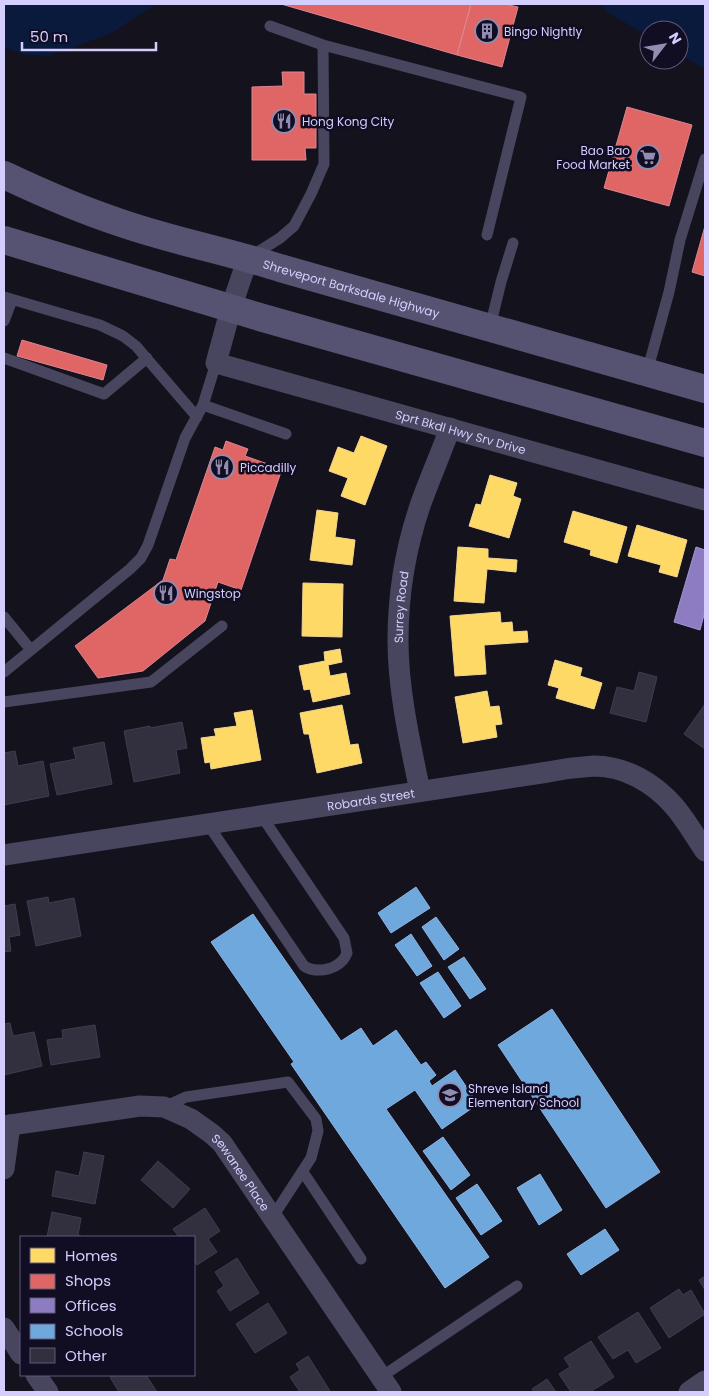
<svg xmlns="http://www.w3.org/2000/svg" width="709" height="1396" font-family="Poppins,sans-serif">
<style>
.water{fill:#091a3d}
.homes{fill:#ffd966;stroke:#f2d694}
.shops{fill:#e06666;stroke:#dc8594}
.offices{fill:#8e7cc3;stroke:#a395d5}
.schools{fill:#6fa8dc;stroke:#8db3e6}
.building{fill:#32303f;stroke:#403c51}
.lines{fill:none;stroke-linecap:round;stroke-linejoin:round}
.service{stroke:#48465e;stroke-width:11}
.minor{stroke:#48465e;stroke-width:21}
.secondary{stroke:#555371;stroke-width:28}
.labels{text-anchor:middle;dominant-baseline:central;stroke-width:5;stroke-linejoin:round;paint-order:stroke}
.poi-label{font-size:12px;fill:#d4ceff;stroke:#110d22;text-anchor:start}
.street-label{font-size:12px;fill:#d4ceff;stroke:#110d22}
</style>
<rect width="100%" height="100%" fill="#14121d"/>
<!-- water -->
<path class="water" d="M4,4h152l-46,30 -62,22 -21,-1 -23,-7z
M599,4h106v65l-26,-15v-24h-30v7l-40,-24z"/>
<!-- homes -->
<path class="homes" d="M361,436l26,10 -22,59 -24,-9 7,-18 -19,-7 9,-24 16,6z
M490,475l27,8 -4,13 8,3 -12,39 -40,-12 7,-22 5,1z
M317,510l21,3 -3,24 20,3 -3,25 -42,-5z
M573,511l54,16 -10,36 -27,-8 1,-5 -27,-8z
M637,525l50,15 -10,37 -18,-5 2,-7 -33,-9z
M458,547l30,2v9l29,2 -1,12 -29,-3 -3,34 -30,-2z
M303,583l40,1 -1,53 -40,-1z
M500,612l1,11 11,-1 1,10 14,-1 1,11 -44,3 2,29 -31,2 -5,-60z
M340,649l2,13 -14,3 2,11 16,-3 4,21 -37,8 -3,-13 -6,1 -5,-24 26,-5 -1,-9z
M555,660l27,8 -2,8 22,7 -8,26 -38,-11 3,-10 -11,-3z
M487,691l3,16 9,-1 3,18 -7,1 2,12 -34,6 -8,-46z
M342,705l8,40 8,-1 4,19 -45,10 -8,-39h-5l-4,-21z
M252,710l9,50 -50,9 -1,-7 -5,1 -4,-25 15,-2 -2,-7 23,-3 -3,-13z"/>
<!-- shops -->
<path class="shops" d="M281,4h190l-14,51z
M471,4h34l13,3 -16,60 -45,-12z
M282,72h22v22h12v54h-11l1,12h-54v-73l31,-1z
M627,107l65,18 -23,81 -65,-18z
M705,226v50l-13,-4z
M22,340l85,25 -4,15 -86,-24z
M226,441l22,8 -3,7 37,13 -41,121 -23,-8 -13,39 -62,50 -45,7 -23,-32 88,-66 7,-21 6,1 39,-113 8,3z"/>
<!-- offices -->
<path class="offices" d="M696,547l9,3v61l-5,19 -26,-8z"/>
<!-- schools -->
<path class="schools" d="M416,887l14,21 -39,25 -13,-20z
M253,914l88,127 20,-13 12,18 23,-16 25,35 5,-3 10,13 -7,6 3,5 23,-16 23,34 -36,25 -27,-39 -29,19 103,148 -44,31 -154,-224 3,-2 -83,-120z
M436,917l23,32 -15,11 -22,-33z
M411,934l21,32 -15,10 -22,-31z
M464,957l22,32 -16,10 -22,-32z
M438,972l23,34 -17,12 -24,-35z
M552,1009l108,163 -54,36 -108,-163z
M443,1137l27,38 -19,15 -28,-39z
M540,1174l22,36 -23,15 -22,-37z
M477,1184l25,37 -21,14 -25,-37z
M605,1229l14,21 -38,25 -14,-21z"/>
<!-- building -->
<path class="building" d="M639,672l18,5 -11,45 -36,-9 7,-26 17,4z
M705,704v45l-21,-15z
M182,722l5,26 -11,2 4,23 -46,9 -10,-51 26,-5v2z
M104,742l8,42 -55,11 -7,-31 26,-5 -3,-11z
M15,751l3,15 25,-5 6,35 -45,9v-52z
M48,897l1,6 25,-5 7,38 -45,10 -9,-45z
M15,904l5,31 -11,2 2,14 -7,1v-46z
M10,1023l3,13 21,-4 8,34 -38,9v-51z
M95,1025l5,32 -49,8 -4,-25 16,-2 -1,-8z
M84,1152l20,4 -9,48 -43,-8 4,-25 23,5z
M158,1161l32,28 -17,19 -32,-28z
M205,1208l15,23 -12,8 9,13 -20,13 -3,-5v-23h-15l-6,-8z
M52,1212l29,6 -3,17 3,1v1h-34z
M237,1258l22,35 -29,18 -13,-20 7,-5 -9,-14z
M705,1276v14l-6,-10z
M679,1289l4,6 8,-5 14,24 -36,24 -19,-30z
M268,1303l19,30 -32,20 -19,-29z
M638,1312l23,36 -25,15 -8,-13 -15,9 -15,-22z
M591,1341l23,36 -24,15h-19l-12,-18 11,-7 -6,-9z
M308,1356l22,35 -2,1h-28l-10,-15 10,-7 -4,-6z
M113,1375h33l11,17h-38l-9,-15z
M547,1379l9,13h-22l-2,-3z"/>
<g class="lines">
<!-- service -->
<path class="service" d="M323,45l198,52 -34,138
M250,257l30,-19 14,-12 17,-32 13,-30 -1,-119 -53,-19
M4,297l96,28 23,11 13,10 61,71
M4,321l8,-21
M490,327l11,-45 12,-39
M4,358l100,36 43,-36
M647,372l22,-80 11,-52 25,-81
M203,405l83,29
M4,617l27,33 99,-81 11,-11 7,-13 37,-107 18,-33 13,-42
M4,672l27,-22
M4,702l147,-20 71,-56
M207,823l97,143c11,7 29,5 39,-6 2,-2 3,-5 4,-7l-3,-15 -83,-123
M164,1107l22,-10 102,-15 28,37 2,12 -7,27 -39,60
M303,1172l58,87
M381,1377l136,-91"/>
<!-- minor -->
<g class="minor">
<path id="s1" d="M248,258l-17,50 -15,55 489,137"/>
<path id="s2" d="M420,791c-10,-48 -22,-101 -22,-150 0,-46 8,-95 23,-138 9,-25 20,-50 29,-75"/>
<path id="s3" d="M4,855l544,-83c15,-3 30,-5 46,-6 31,0 60,17 80,40 12,14 21,30 31,45"/>
<path id="s4" d="M4,1126l136,-20 24,1 27,12 21,15 10,9 169,249"/>
<path d="M4,1169l6,-44"/>
<path d="M4,1328l17,26"/>
<path d="M36,1375l12,17"/>
<path d="M689,1392l16,-11"/>
</g>
<!-- secondary -->
<g class="secondary">
<path id="s5" d="M4,175c38,18 77,35 117,48 52,18 106,28 159,45l425,121"/>
<path d="M4,240l259,78 442,125"/>
</g>
</g>
<!-- icons -->
<defs>
<g id="building-ring" transform="scale(1.25)"><circle r="9.5" fill="#110d22" stroke="#918cb0" stroke-width="1.5"/><path d="M-4-6H4V6H1V3H-1V6H-4ZM-2.5-4.3h1.7v1.8h-1.7ZM.8-4.3h1.7v1.8H.8ZM-2.5-1h1.7V.8h-1.7ZM.8-1h1.7V.8H.8Z" fill="#918cb0"/></g>
<g id="restaurant-ring" transform="scale(1.25)"><circle r="9.5" fill="#110d22" stroke="#918cb0" stroke-width="1.5"/><path d="M-5-6h1v4h1v-4h1v4h1v-4h1v5L-1.5 .5V6h-2V.5L-5-1ZM5-6V6H3V1.5H1.5Q1.5-4 5-6Z" fill="#918cb0"/></g>
<g id="supermarket-ring" transform="scale(1.25)"><circle r="9.5" fill="#110d22" stroke="#918cb0" stroke-width="1.5"/><path d="M-6-5.5h2.5l.6 2H6L4.5 2H-2.5L-4.4-4H-6ZM-1.5 3.2a1.3 1.3 0 1 0 .1 0ZM3 3.2a1.3 1.3 0 1 0 .1 0Z" fill="#918cb0"/></g>
<g id="school-ring" transform="scale(1.25)"><circle r="9.5" fill="#110d22" stroke="#918cb0" stroke-width="1.5"/><path d="M0-5L7-2L0 1L-7-2ZM-4 1L0 2.5L4 1V4Q0 6-4 4Z" fill="#918cb0"/></g>
</defs>
<g fill-rule="evenodd">
<use href="#building-ring" x="487" y="31"/>
<use href="#restaurant-ring" x="284" y="121"/>
<use href="#supermarket-ring" x="648" y="157"/>
<use href="#restaurant-ring" x="222" y="467"/>
<use href="#restaurant-ring" x="166" y="593"/>
<use href="#school-ring" x="450" y="1095"/>
</g>
<g class="labels">
<!-- poi labels -->
<g class="poi-label">
<text x="504" y="31">Bingo Nightly</text>
<text x="302" y="121">Hong Kong City</text>
<text x="630" y="150" text-anchor="end">Bao Bao<tspan x="630" dy="14">Food Market</tspan></text>
<text x="240" y="467">Piccadilly</text>
<text x="184" y="593">Wingstop</text>
<text x="468" y="1088">Shreve Island<tspan x="468" dy="14">Elementary School</tspan></text>
</g>
<!-- street labels -->
<g class="street-label">
<text stroke="none"><textPath href="#s5" startOffset="366">Shreveport Barksdale Highway</textPath></text>
<text stroke="none"><textPath href="#s1" startOffset="364">Sprt Bkdl Hwy Srv Drive</textPath></text>
<text stroke="none"><textPath href="#s2" startOffset="186">Surrey Road</textPath></text>
<text stroke="none"><textPath href="#s3" startOffset="371">Robards Street</textPath></text>
<text stroke="none"><textPath href="#s4" startOffset="265">Sewanee Place</textPath></text>
</g>
</g>
<!-- border -->
<rect width="709" height="1396" fill="none" stroke="#d4ceff" stroke-width="10"/>
<!-- legend -->
<rect x="20" y="1236" width="175" height="140" fill="#110d22" stroke="#5f5a7a"/>
<rect x="30" y="1248" width="25" height="15" fill="#ffd966" stroke="#5f5a7a"/>
<text x="65" y="1261" font-size="15" fill="#d4ceff">Homes</text>
<rect x="30" y="1274" width="25" height="15" fill="#e06666" stroke="#5f5a7a"/>
<text x="65" y="1286" font-size="15" fill="#d4ceff">Shops</text>
<rect x="30" y="1298" width="25" height="15" fill="#8e7cc3" stroke="#5f5a7a"/>
<text x="65" y="1311" font-size="15" fill="#d4ceff">Offices</text>
<rect x="30" y="1324" width="25" height="15" fill="#6fa8dc" stroke="#5f5a7a"/>
<text x="65" y="1336" font-size="15" fill="#d4ceff">Schools</text>
<rect x="30" y="1348" width="25" height="15" fill="#32303f" stroke="#5f5a7a"/>
<text x="65" y="1361" font-size="15" fill="#d4ceff">Other</text>
<!-- north arrow -->
<g transform="translate(664 45) rotate(59)"><circle r="24" fill="#110d22" stroke="#5f5a7a"/>
<path d="M0-4L9 19L0 12L-9 19Z" fill="#918cb0"/>
<text y="-8" font-size="14" font-weight="bold" text-anchor="middle" fill="#d4ceff">N</text>
</g>
<!-- scale -->
<path d="M22 42v8h134v-8" fill="none" stroke="#d4ceff" stroke-width="2.5"/>
<text x="30" y="42" font-size="15" fill="#d4ceff" stroke="#110d22" stroke-width="4" paint-order="stroke">50 m</text>
</svg>
